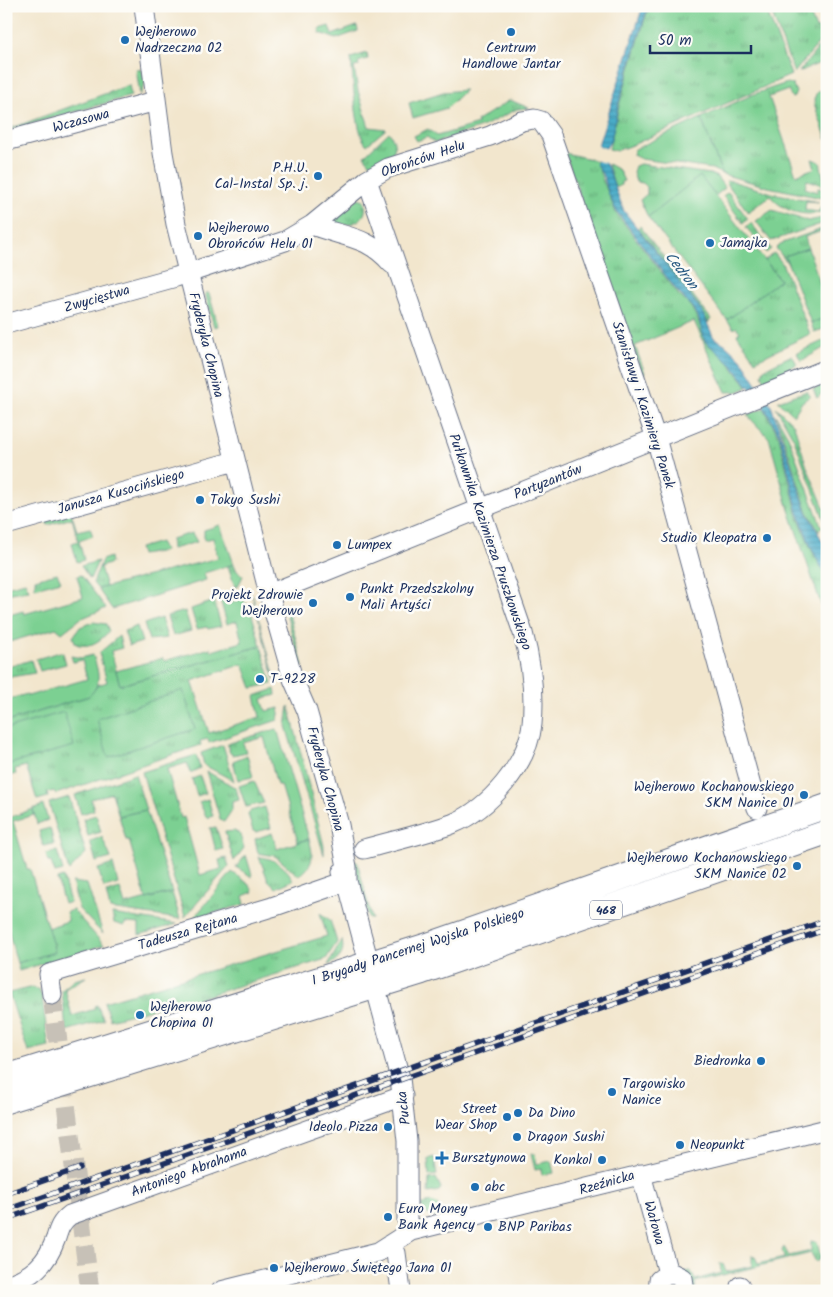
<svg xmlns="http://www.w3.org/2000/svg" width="833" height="1297" font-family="Kalam,sans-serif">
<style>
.grass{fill:url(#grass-tufts);stroke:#4c8078}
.green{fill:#7cd092;stroke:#4c8078}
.water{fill:url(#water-rules);stroke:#326e93}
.pier{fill:#f2e6cd}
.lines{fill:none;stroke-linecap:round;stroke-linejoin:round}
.minor-tunnel{stroke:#c7c1b7;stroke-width:19;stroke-dasharray:19 9;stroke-linecap:butt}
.minor-casing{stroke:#666f85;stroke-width:21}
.major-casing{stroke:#666f85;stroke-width:26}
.minor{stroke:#fff;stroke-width:19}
.major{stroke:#fff;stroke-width:24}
.rail-casing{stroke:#1b2f5e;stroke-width:5.5}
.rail{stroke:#fdfcf7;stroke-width:4;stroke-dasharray:11;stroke-linecap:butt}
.poi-dot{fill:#1f6fb2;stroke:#fdfcf7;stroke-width:2}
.labels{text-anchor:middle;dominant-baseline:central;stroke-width:5;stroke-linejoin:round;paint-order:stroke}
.shield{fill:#fdfcf7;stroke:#5f6c8c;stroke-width:1}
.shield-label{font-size:12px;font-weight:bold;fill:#1b2f5e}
.poi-label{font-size:14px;fill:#1b2f5e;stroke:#fdfcf7;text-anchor:start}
.street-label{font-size:14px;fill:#1b2f5e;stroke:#fdfcf7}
.water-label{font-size:15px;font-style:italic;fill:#2b5b83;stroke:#fdfcf7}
</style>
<defs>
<pattern id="grass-tufts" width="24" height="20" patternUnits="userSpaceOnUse" patternTransform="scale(1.25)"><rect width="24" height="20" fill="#7cd092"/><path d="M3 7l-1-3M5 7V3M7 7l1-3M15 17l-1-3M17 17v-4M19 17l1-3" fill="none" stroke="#65a97a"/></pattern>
<pattern id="water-rules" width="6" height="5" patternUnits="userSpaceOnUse" patternTransform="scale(1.25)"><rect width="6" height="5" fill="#49acc8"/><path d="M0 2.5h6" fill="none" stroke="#3c8ca6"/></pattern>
</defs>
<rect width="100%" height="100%" fill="#fdfcf7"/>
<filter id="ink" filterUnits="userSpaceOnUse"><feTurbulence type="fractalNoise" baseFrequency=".02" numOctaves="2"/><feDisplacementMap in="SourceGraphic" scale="10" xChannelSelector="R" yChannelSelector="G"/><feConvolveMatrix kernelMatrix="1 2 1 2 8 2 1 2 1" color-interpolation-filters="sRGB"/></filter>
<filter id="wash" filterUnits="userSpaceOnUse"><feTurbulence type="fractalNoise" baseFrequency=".0096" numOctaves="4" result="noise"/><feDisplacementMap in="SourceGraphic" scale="20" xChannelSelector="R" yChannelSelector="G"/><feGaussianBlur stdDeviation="1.12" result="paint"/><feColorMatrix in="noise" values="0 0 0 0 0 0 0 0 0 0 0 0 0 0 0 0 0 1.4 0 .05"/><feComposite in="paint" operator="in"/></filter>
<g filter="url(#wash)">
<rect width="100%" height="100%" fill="#f2e6cd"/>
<!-- grass -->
<path class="grass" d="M649,6h116l26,69 -154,68 -21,8 -7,-2 11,-47z
M769,6h38l9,23 11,-3v7l-33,40z
M329,26l3,9 25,-9 1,5 -22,8 -16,-6 -1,-4z
M827,37v23l-28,12z
M367,53l1,6 -10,3 1,4 -5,1 4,24 11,36 17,2 -19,16c-12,-10 -14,-69 -16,-87z
M136,69l6,1 3,13 -5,12z
M787,83l6,2 3,7 -2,5 -2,1 -4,-8 -19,7 27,78 19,-7 -3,-9 8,3 5,24 -18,-6 -2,8 12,4 1,-4 8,2 1,9 -59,-12 -46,-13 -21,-56 53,-24z
M129,85l2,11 -125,35v-1z
M827,88v52l-12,-34 -1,-7 3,-7z
M465,90l-18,18 -34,10 -4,-15 34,-11z
M510,100l19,8 -12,1 -33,17 -49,17 -8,-6 -10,4 -3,-5 14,-7 9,7 41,-12 -1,-3z
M389,132c13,19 1,27 -16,35l-9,-11z
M565,153l30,7 21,53 62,81 13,13 7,13 7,22 21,17 22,28 -11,5h-11l-32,-71 -59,25 10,27 -3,1z
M608,164l11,6 5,11 -3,1v3l-6,3z
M640,164l70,10 7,3 8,11 -10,8 -15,-19 -52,40 -8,-17 7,-6v-7l-4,-4 -7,-1 -3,-10 2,-6z
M728,180l44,13 47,9 -13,-1 -1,9 13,2 6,-9 3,1v7c-22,7 -43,1 -57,-15l-22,16 -22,-30z
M728,192l20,27 -5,4 -20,-27z
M358,198l6,2c7,21 -14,27 -31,24l-2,-3z
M772,210l36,11 19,-4v5l-56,19 -15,-20z
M751,223l20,26 -5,4 -20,-26z
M640,226l71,93 -3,4 -6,-13 -64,-82z
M827,227v7l-2,-4 -20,7 3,11 -23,8 3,8 -12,-16 4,-4z
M774,253l8,10 28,71 -55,27 -18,-27 3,-2 -4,-5 -2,2 -7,-9 53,-40 -15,-20z
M205,293h4l9,33 -4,1z
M827,317v11l-13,4 -3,-9z
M827,339v7l-26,15 -4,-8z
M792,355l5,9 -32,18 -3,-8 2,-5z
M827,384v5l-10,9 -4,-9z
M807,391l3,5 -8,6 -8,13 -16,-14z
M776,407l18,18 13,42 19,45 1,15 -33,-88z
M764,408l15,29 18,76 13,34 17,32v43l-38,-112 -20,-72 -22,-23z
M776,415l12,21 34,92 -3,1v3l-12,-22z
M71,512l6,19 13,-3 3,8 -14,5 5,19 -7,2 -5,-19 6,-2 -6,-23 -24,7 -2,-4z
M192,533l5,9 -25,7 -1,-10z
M160,542l5,9 -24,4 -2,-7z
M110,557l1,6 -11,4 6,20 -8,2 -5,-6 9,-23z
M98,561l-8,18 -9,-13z
M234,564l3,7 6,5 -5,10 -3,1 -7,-21z
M57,573l4,8 -26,7v-9z
M25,582l4,8 -23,4v-7z
M252,594l24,88 -2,-4z
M214,601l7,25 -13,3 -1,-2 -10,2 -6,-20z
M286,603l17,63 -2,1 -16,-58z
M185,611l6,20 -18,5 -6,-20z
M161,618l6,20 -18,2 -5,-16z
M93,622l13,2 3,7c-8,10 -20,18 -33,13l-3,-7 7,-10z
M137,626l5,16 -13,4 -5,-15z
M119,636l3,12 -11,3 9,34 141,-39 11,38 -20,4 -9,-24 -51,17 17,52 51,-16 -5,-21 20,-7 1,6 -14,4 4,12 14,-3 -2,12 -69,23 -1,-4 -8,2 1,4 -145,49 -2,-3 -7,2 1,4 -11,3 -11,-34 -11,3 1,5 -10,3v-55l83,-26 9,-11 9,-3 -8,-29z
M60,652l3,1 3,11 -26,7 -4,-12z
M31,660l4,13 -25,4 -2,-10z
M289,706l35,140v9l-38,-129z
M256,735l1,4 -14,4 3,9 -13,3 -3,-2 -3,-9z
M223,745l11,36 -30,-16 -3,-12z
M196,755l4,13 -10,5 -3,-10 -20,6 14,49 3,-1 16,58 21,-6 -2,-9 7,-2 3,8 -44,51 -43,-145z
M247,755l6,22 -15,3 -5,-19z
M206,771l30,17 3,12 -7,2v8l-8,12 -4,-3z
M135,774l11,36 -27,6 -7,-23 -21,6 3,11 -13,4 -6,-19z
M200,776l6,17 -9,3 -5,-17z
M254,781l10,22 -18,4 -7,-21z
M69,797l17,56 -17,18 -20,-68z
M208,799l5,17 -6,2 -8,-16z
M43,805l5,15 -11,4 -4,-15z
M265,807l6,21 -15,4 -3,-1 -5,-17 2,-3z
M96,815l5,17 -13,4 -5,-17z
M216,827l7,22 -7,2 -6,-23z
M50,828l4,16 -11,2 -4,-15z
M234,831l6,3 4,14 -10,13 -9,-29z
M272,833l5,16 32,-10c5,17 5,26 -10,37l-24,-20 -17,-3 -3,-14z
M102,837l9,21 -15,4 -6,-21z
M57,851l6,20 -8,2 -4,-11h-3l-2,-8z
M246,855l6,20v2l-16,-10z
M259,857c14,0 29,11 34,23l-17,8 -8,-8z
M357,861l15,58h-3l-14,-52v-5z
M113,864l5,20 -14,4 -6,-19z
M232,872c8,6 18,10 21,20l-10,4 2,8 -52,15z
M63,877l7,25 -6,2 -7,-25z
M72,882l15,2 16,50 -24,-25z
M120,889l5,16 47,-13 8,27 -70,-10 -4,-16z
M73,910l31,35 -85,26 -2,-8 37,-11 -7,-24 21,-7 -2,-9z
M320,913l10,7 7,22 -11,17 -156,48 -4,-2 -56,15 -6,-18 223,-66z
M112,914l65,10 -38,11v-11l-14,-1 -1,3 -10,-3z
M342,940c3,14 -2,20 -14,25z
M86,977l-21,12 7,27 23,-7 -1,-3 3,-1 7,15 -38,11 -4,-41 12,-10z
M33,987l6,3 3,7 7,50 -21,5 -19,-59z
M531,1154h4l2,10 14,-3 3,12 -12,2 -1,-6 -6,1z
M434,1157l3,18 -8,1 -1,-17z
M436,1178l5,10 -2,3 -11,2 1,-14z
M431,1202l6,2 6,14c-12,0 -17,-3 -23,-13z
M811,1241l6,1 4,16 -5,4 -5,-9 -116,29 1,9h-8l-4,-19 7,-1 4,9 26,-7 -1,-10 3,1 3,8 26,-6v-11l3,1 3,8 26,-6 -2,-8 2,-3 5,9 22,-5z"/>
<!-- green -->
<path class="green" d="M701,118l21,56 -10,-5 -71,-10 -8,-4 1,-5 3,-2z
M700,176l80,104 -53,40 -79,-103z
M808,248l19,56v13l-16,6 -26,-67z
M220,525l14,39 -30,9 2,7 -94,29 -14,-20 120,-31 -5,-20 -9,2v-10z
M81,575l25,33 -26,11 -18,14 -6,-5 -50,15v-27l17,-5 1,3 59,-17 -6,-21z
M229,596l2,7 11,-4 8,9 11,38 -141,39 -4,-14 47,-13 1,3 47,-13 1,3 30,-9 -5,-21 -10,3 -7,-25z
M93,655c5,16 10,28 -4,41l-83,26v-22l21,-6 1,2 59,-17 -5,-19 -9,2 -2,-6 10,2z
M183,690l12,39 -87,28 -11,-38z
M64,712l10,34 -68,19v-36z
M277,729l32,110 -11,3 -17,-57h-4l-13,-48 -7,2 -1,-4z
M33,809l1,6 -21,6 14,48h3l25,83 -38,11 -11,-41v-103z
M146,810l26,82 -26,7 -17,-59h-3l-7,-24z"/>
<!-- water -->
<path class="water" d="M643,6h5l-29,96 -8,38 -7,11 -2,8 5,7 17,45 77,99 13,28 11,6 16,15 30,46 35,105 21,40v28l-16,-31 -13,-35 -18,-76 -15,-28 -32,-42 -28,-25 -6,-22 -7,-12 -14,-15 -61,-80 -8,-17 -5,-18 -8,-13 3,-22z"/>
<!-- pier -->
<path class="pier" d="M596,146l12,3 -3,10 4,5 -15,-4z"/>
</g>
<g filter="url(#ink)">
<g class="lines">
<!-- minor-tunnel -->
<path class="minor-tunnel" d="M52,995l38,296"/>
<!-- minor casing -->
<g class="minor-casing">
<path id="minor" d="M144,6l19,147 13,71 93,370 24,85 14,32 32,114 8,42v14
M6,141l150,-40
M312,225c33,13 55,10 80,39
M6,324l170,-47 109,-36 27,-16 55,-45 21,-12 102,-32 32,-15 12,-2 7,2 10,14 105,303 101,370
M6,525l229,-64
M269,594l558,-225
M364,849c29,-8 60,-15 88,-25 37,-15 76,-60 80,-100 3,-31 -1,-62 -9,-91l-156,-453
M342,872l5,9 53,197 7,63v79l4,11
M52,995l-3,-21 223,-67 75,-26
M641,1174l27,99
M391,1245l5,8 5,38
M6,1285c26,-8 41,-21 50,-47 3,-10 5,-16 14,-23l333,-119
M740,1286l1,5
M221,1291l157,-39 33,-21 416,-102
M658,1291l1,-11 11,-8 12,6 2,13"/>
</g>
<!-- major casing -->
<g class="major-casing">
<path id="major" d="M6,1077l419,-131 402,-140
M6,1101l416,-129 405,-140"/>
</g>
<!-- minor -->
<use href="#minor" class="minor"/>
<!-- major -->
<use href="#major" class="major"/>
<!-- rail casing -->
<g class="rail-casing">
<path id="rail" d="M6,1194l74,-26
M6,1210l821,-290
M6,1219l821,-290"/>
</g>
<!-- rail -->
<use href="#rail" class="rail"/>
</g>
</g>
<!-- markers -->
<g class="poi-dot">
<circle cx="511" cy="32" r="5"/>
<circle cx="125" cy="40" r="5"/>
<circle cx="318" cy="176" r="5"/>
<circle cx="198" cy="236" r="5"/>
<circle cx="710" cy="243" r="5"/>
<circle cx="200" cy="500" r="5"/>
<circle cx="767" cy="538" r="5"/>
<circle cx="337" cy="545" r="5"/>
<circle cx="350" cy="597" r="5"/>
<circle cx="313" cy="603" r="5"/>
<circle cx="260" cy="679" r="5"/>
<circle cx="804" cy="795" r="5"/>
<circle cx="797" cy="866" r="5"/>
<circle cx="140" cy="1015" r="5"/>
<circle cx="761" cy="1061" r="5"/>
<circle cx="612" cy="1092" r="5"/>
<circle cx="518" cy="1113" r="5"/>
<circle cx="507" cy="1117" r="5"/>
<circle cx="388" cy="1127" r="5"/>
<circle cx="517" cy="1137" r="5"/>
<circle cx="680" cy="1145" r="5"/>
<path d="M439.5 1150.5h5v5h5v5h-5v5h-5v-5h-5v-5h5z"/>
<circle cx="602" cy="1160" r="5"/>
<circle cx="475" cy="1187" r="5"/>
<circle cx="388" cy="1217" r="5"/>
<circle cx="488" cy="1227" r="5"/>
<circle cx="274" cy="1268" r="5"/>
</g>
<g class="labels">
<!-- shield labels -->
<rect class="shield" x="590" y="900.5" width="32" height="19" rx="4"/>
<g class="shield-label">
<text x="606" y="910">468</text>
</g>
<!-- poi labels -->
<g class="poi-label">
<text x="135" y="32">Wejherowo<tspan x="135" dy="16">Nadrzeczna 02</tspan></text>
<text x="511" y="48" text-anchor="middle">Centrum<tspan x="511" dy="16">Handlowe Jantar</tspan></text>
<text x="308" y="168" text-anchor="end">P.H.U.<tspan x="308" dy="16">Cal-Instal Sp. j.</tspan></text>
<text x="208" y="228">Wejherowo<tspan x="208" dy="16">Obrońców Helu 01</tspan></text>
<text x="720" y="243">Jamajka</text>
<text x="210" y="500">Tokyo Sushi</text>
<text x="757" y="538" text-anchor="end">Studio Kleopatra</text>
<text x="347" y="545">Lumpex</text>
<text x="360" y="589">Punkt Przedszkolny<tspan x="360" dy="16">Mali Artyści</tspan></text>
<text x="303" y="595" text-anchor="end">Projekt Zdrowie<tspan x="303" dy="16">Wejherowo</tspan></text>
<text x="270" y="679">T-9228</text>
<text x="794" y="787" text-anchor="end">Wejherowo Kochanowskiego<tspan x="794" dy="16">SKM Nanice 01</tspan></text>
<text x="787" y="858" text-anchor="end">Wejherowo Kochanowskiego<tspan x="787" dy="16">SKM Nanice 02</tspan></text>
<text x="150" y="1007">Wejherowo<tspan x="150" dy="16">Chopina 01</tspan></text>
<text x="751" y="1061" text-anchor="end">Biedronka</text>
<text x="622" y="1084">Targowisko<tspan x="622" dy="16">Nanice</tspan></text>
<text x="497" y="1109" text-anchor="end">Street<tspan x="497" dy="16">Wear Shop</tspan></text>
<text x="528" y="1113">Da Dino</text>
<text x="378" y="1127" text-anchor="end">Ideolo Pizza</text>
<text x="527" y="1137">Dragon Sushi</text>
<text x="690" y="1145">Neopunkt</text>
<text x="452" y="1158">Bursztynowa</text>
<text x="592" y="1160" text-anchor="end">Konkol</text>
<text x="485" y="1187">abc</text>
<text x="398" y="1209">Euro Money<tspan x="398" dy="16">Bank Agency</tspan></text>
<text x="498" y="1227">BNP Paribas</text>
<text x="284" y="1268">Wejherowo Świętego Jana 01</text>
</g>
<!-- street labels -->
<g class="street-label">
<text transform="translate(81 121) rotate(-15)">Wczasowa</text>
<text transform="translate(423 159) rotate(-19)">Obrońców Helu</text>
<text transform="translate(97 299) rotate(-16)">Zwycięstwa</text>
<text transform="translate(206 345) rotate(76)">Fryderyka Chopina</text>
<text transform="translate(643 405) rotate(72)">Stanisławy i Kazimiery Panek</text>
<text transform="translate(548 482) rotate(-22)">Partyzantów</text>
<text transform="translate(121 492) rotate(-16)">Janusza Kusocińskiego</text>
<text transform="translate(490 542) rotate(71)">Pułkownika Kazimierza Pruszkowskiego</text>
<text transform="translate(325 779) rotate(75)">Fryderyka Chopina</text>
<text transform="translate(188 932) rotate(-16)">Tadeusza Rejtana</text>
<text transform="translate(418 947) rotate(-18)">I Brygady Pancernej Wojska Polskiego</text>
<text transform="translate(404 1108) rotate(-97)">Pucka</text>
<text transform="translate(189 1172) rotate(-20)">Antoniego Abrahama</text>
<text transform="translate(607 1183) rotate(-16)">Rzeźnicka</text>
<text transform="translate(654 1223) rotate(75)">Wałowa</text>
</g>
<!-- water labels -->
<g class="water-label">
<text transform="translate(681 271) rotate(52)">Cedron</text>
</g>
</g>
<!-- margin -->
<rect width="833" height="1297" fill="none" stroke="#fdfcf7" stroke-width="25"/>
<!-- scale -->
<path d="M650 45v8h101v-8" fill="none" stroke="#1b2f5e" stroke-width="2.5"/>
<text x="658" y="45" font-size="15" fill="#1b2f5e" stroke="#fdfcf7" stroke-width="4" paint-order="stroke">50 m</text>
</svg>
